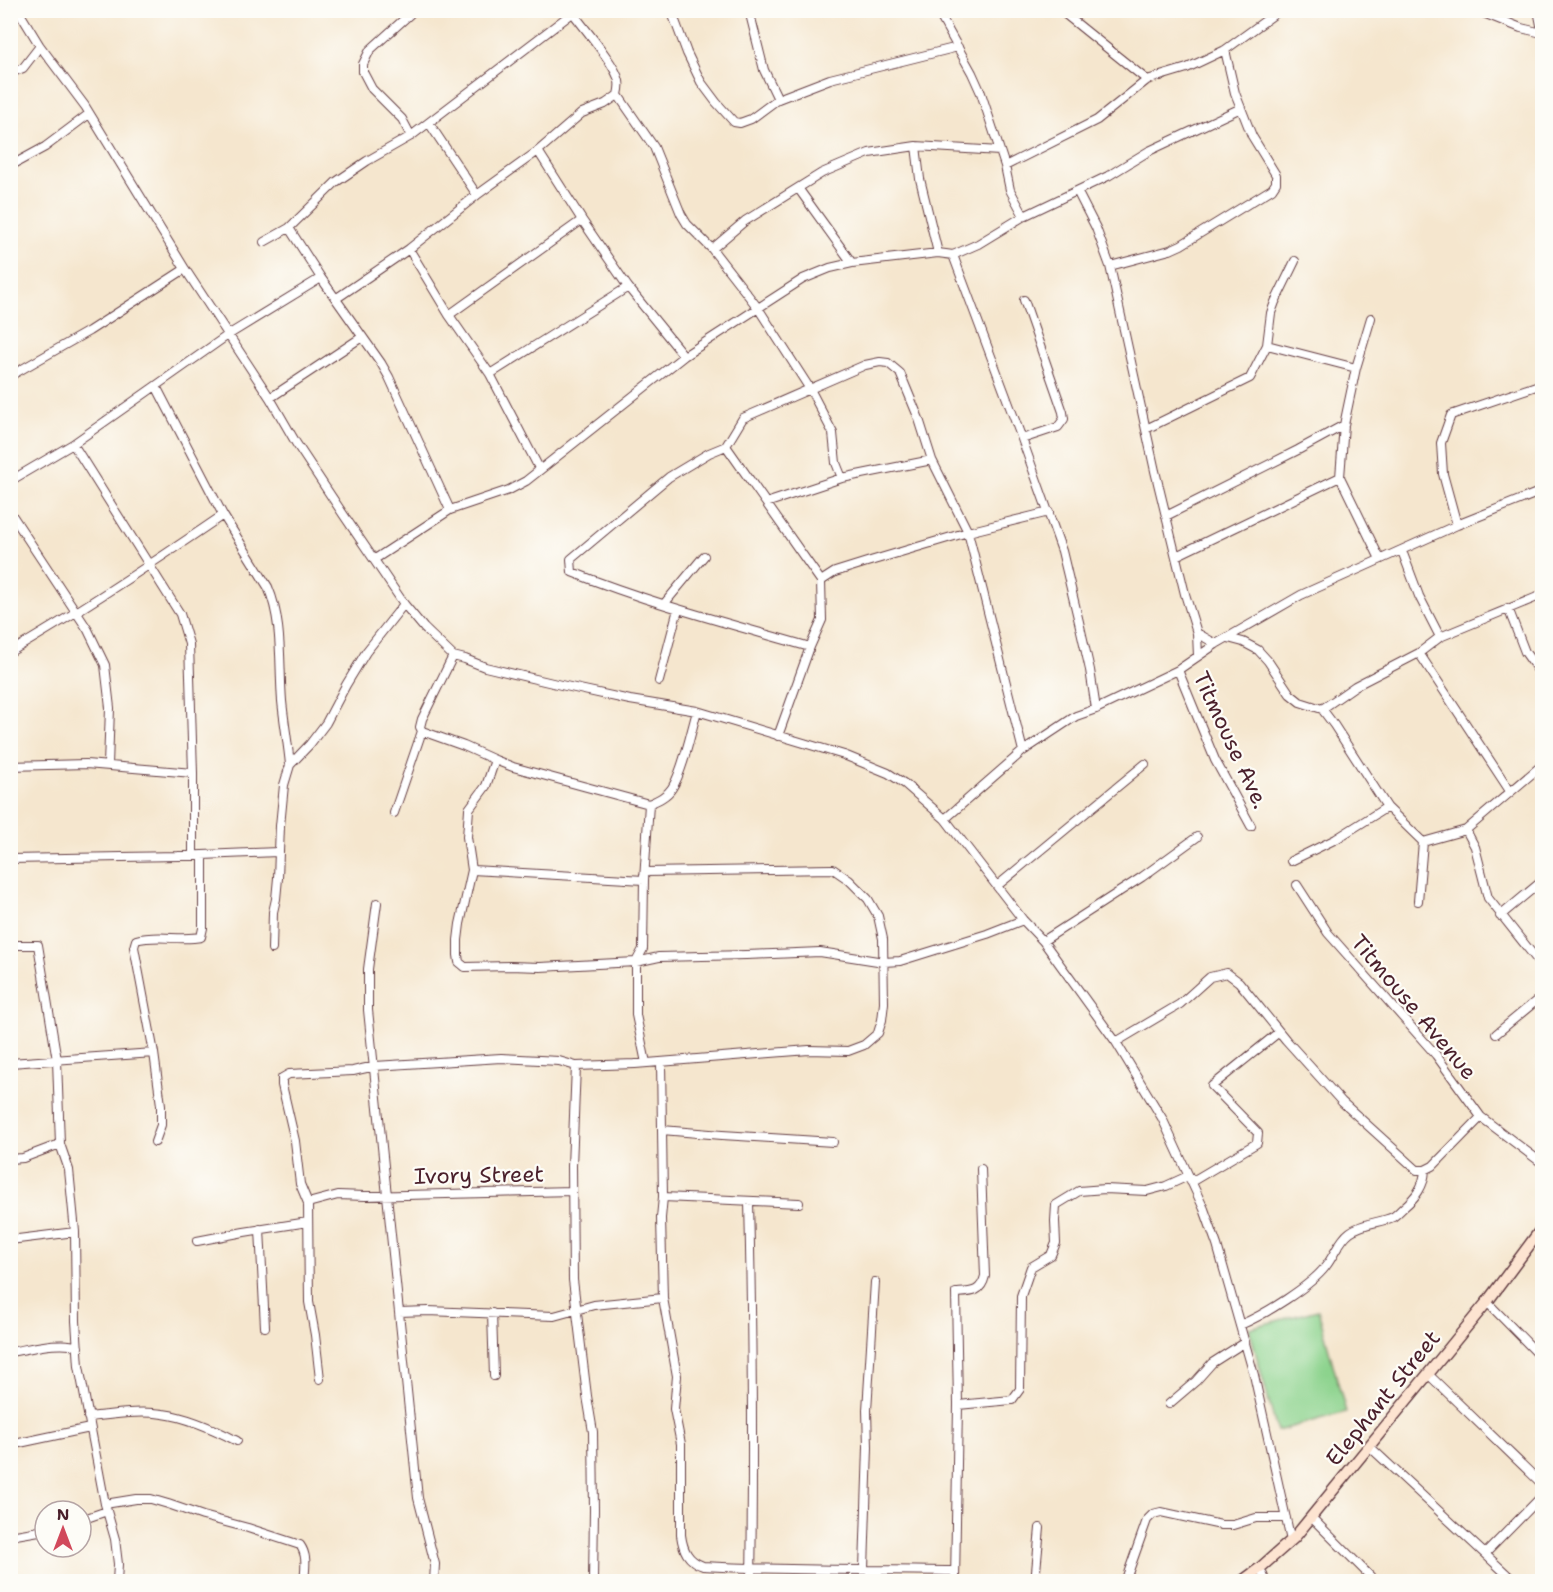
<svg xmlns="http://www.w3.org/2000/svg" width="1553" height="1592" font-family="'Shantell Sans',sans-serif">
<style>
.pitch{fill:#8cd38d;stroke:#6b795c;stroke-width:1.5}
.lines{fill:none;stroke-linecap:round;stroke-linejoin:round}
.street-casing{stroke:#643d43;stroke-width:10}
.secondary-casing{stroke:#643d43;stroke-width:13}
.street{stroke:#fff;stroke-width:8}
.secondary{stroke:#fde4d1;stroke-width:10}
.labels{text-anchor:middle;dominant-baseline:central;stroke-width:4.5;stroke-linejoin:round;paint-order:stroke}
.street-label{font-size:22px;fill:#4a1f2b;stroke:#fdfcf7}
</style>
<rect width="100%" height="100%" fill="#fdfcf7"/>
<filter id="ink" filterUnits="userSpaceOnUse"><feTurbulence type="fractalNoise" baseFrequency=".0167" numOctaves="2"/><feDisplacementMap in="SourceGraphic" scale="12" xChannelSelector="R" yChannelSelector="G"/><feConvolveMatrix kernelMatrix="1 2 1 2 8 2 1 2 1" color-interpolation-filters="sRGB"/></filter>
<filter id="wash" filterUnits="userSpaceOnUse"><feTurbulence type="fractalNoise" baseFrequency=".008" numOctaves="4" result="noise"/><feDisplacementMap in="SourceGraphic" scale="24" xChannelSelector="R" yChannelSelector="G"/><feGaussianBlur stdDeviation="1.35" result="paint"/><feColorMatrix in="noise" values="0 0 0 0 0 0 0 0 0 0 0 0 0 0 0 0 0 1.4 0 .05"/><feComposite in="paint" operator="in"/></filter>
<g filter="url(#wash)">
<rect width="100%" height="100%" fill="#f5e6ce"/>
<!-- pitch -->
<path class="pitch" d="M1318,1310l28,102 -69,19 -28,-103z"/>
</g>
<g filter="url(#ink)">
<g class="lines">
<!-- street casing -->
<g class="street-casing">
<path id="street" d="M18,10l22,36 45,60 100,163 85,129 26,45 47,71 61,90 20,24 29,28 12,3 20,8 76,18 69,15 67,11 147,44 44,18 17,11 40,35 78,101 20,21 73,101 46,76 42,91 13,36 37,130 37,166
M671,10l16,43 14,29 15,20 18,20 6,1 11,-4 27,-20 52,-20 128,-32
M749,10l15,60 14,29
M937,10l35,63 9,20 24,73 5,24 14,26 84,-40 41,-25 92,-43 -6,-15 -10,-43
M1060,10l87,70 40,-12 38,-18 55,-40
M1476,10l45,18 21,5
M1538,10l4,20
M573,13c11,15 43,52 46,68 1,5 0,10 -1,14l36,52 27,67 6,10 25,25 46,59 52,81 23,44 3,30 6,15
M410,14l-40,36 -7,14v8l9,17 30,30 9,17
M750,14l9,-4
M10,73l13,-5 17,-22
M429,123l48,72
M916,146l4,33 18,74
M538,151l44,69 46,67 56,69
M10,166l35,-19 44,-33
M1005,166l92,-46 50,-40
M798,188l54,75
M1077,191l19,37 14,38 45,205 30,123 12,39 1,23
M289,228l32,50 60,85 8,14 61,133
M264,242l25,-14 47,-46 31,-21 44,-25 164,-125
M409,249l40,66 41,59 50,96
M712,249l33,-28 77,-48 47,-20 47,-7 84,5
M953,255l69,184 40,112 17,71 11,48 6,39
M1110,266l60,-16 11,-5 91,-56 4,-6v-8l-24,-39 -11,-28
M337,298l72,-49 68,-54 61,-44 44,-38 23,-9 13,-9
M449,315l133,-95
M1371,318l-15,50 -12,57 -4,52 40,82
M1267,345l89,23
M490,374l138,-87
M10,376l79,-45 96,-62
M156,386l67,129 45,72c15,35 11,76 14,114 2,21 6,42 8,64
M270,398l92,-61
M1146,429l104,-51 17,-33 4,-32 4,-11 20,-41
M1022,439l36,-12 6,-8 -1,-7 -39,-112
M73,444l107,170 9,30 4,129
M726,446l95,135
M10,481l63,-37 155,-109 93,-57
M766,503l76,-25 90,-18
M10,512l78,118 17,35 5,43 -2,57
M1166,516l132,-66 46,-25
M1457,525l-14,-51 -2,-31 10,-28 91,-31
M1402,551l17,45 21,41
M1176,556l164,-79
M375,559l75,-49 59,-20 17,-9 158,-125 119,-77 27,-11 22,-5 86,-10 15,2 25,-11 46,-28
M664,604l40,-48
M1508,608l17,44 17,24
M1197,633l19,11
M1228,638l15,4 15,8 10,11 22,33 10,8 22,7 12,16 53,82 36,35
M810,647c-80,-23 -161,-44 -238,-75l-1,-13 98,-82 40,-24 17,-7 17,-28 122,-53 15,-3 8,1 12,10 19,46 13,41 36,72 55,219
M10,652c74,-43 143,-89 213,-137
M1419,653l91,138
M1178,670l37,90 36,66
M659,681l19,-72
M1322,709l33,-23 64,-33 21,-16 102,-42
M697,711c-6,21 -14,60 -25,77 -5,8 -14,12 -23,16l-136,-37 -18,-7 -9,26 -17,23 -2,28 5,33 -12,54 -2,16v15l1,7 6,5 45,-1 30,1 96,-5 23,-5 87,-2 74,-3 64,10 16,-1 87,-27 36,-14
M422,731l42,15 31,14
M778,736l32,-89 12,-27 -1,-39 14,-9 32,-10 101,-30 81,-20
M10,766l76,-2 107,9v82
M394,813l28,-82 -2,-4 2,-8 31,-63
M945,819l78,-68 53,-35 20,-7 82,-39 38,-26 85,-49 156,-70 85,-34
M1466,830l9,17 13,51 54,68
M1423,842l43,-12 76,-65
M10,859l168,-3 100,-4
M1291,861l45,-22 51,-32
M472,870l172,10
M1297,885l31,48 108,122 45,62 61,46
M997,886l148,-122
M1418,901l5,-59
M377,903l-9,66v41l50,488 17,66 -1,18
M1500,916l42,-35
M1043,941l99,-64 55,-40
M10,945h28l19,115 3,84 9,26 6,62 1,89 3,45 26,138 10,35 3,25 -1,18
M272,949l1,-37 3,-13 2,-21 2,-52 4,-41 6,-20 20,-21 16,-21 20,-38 20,-33 38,-48
M1496,1034l46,-38
M1116,1042l64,-38 30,-27 17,-4 12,9 47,58 56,62 75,68h8l8,-4 48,-49
M661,1062l2,135 -2,21 2,80 14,78 -3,33 7,35v91c2,15 7,26 22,31 83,5 167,3 251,5
M10,1063l144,-10
M646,1063l-10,-48v-53l7,-13 1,-69 5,-76
M576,1066l-4,100 1,114 14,116 6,36 1,78 -1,72
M662,1130l60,5 111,7
M155,1142l6,-17v-20l-7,-52 -20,-106 2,-7c21,-6 44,1 65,-3l2,-9v-73
M10,1159l13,-1 37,-14
M1191,1182l66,-39 1,-10 -46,-47 67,-54
M663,1197l136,6
M749,1201c3,127 4,254 2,381
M308,1203l-8,-19 -5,-43 -13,-56v-7l7,-4 64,-3 22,-5 126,-8 58,3 17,5 59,-2 174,-14 39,1 16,-6 14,-12 4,-13 2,-17 -1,-64 -5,-23 -10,-17 -19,-19 -16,-11 -188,3
M260,1229l5,98
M10,1240l65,-8
M197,1241l47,-9 64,-10
M1487,1302l55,56
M399,1312l29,-1 126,5 40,-11 69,-7
M492,1313l2,63
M1240,1325c24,-10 71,-39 86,-59 8,-10 13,-26 24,-34 14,-10 30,-9 43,-15 3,-2 7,-6 10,-9 13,-11 21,-21 22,-38
M10,1352c19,-3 51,-12 68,-5
M1428,1374l114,110
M320,1379l-5,-44 -6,-33 -1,-99 30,-8 27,1 207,-5
M1169,1404l27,-23 16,-18 33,-21
M958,1405l54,-5 8,-11 1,-93 10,-29 20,-12 5,-12 -1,-22 1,-16 23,-14 26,-2 42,2 19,-5 22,-10
M88,1417c24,-2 50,-7 75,-3 23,3 53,16 74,27
M10,1445l80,-17
M1369,1446l146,136
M105,1504l31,-5h15l17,5 35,12 45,12 52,17c8,11 5,23 4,37
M1311,1517l65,65
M81,1520l26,-9
M10,1536l35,-6
M1485,1554l57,-58
M1260,1568l6,14
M864,1569l4,-122 -1,-37 8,-128
M955,1582l3,-177 -2,-112c15,-1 25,0 29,-17l-4,-107
M1035,1582l5,-54
M1125,1582l22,-62 6,-6 8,-2 60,13h12l23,-7h30"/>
</g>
<!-- secondary casing -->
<g class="secondary-casing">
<path id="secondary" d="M1241,1582l19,-14 34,-30 193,-236 55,-74"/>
</g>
<!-- street -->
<use href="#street" class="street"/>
<!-- secondary -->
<use href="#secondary" class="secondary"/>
</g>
</g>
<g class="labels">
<!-- street labels -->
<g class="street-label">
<text transform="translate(1231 740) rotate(65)">Titmouse Ave.</text>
<text transform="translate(1414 1007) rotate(50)">Titmouse Avenue</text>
<text transform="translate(479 1175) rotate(-1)">Ivory Street</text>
<text transform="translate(1383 1398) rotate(-51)">Elephant Street</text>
</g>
</g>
<!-- margin -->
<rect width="1553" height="1592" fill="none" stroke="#fdfcf7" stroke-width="36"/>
<!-- north arrow -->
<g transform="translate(63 1529)"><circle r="28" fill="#fdfcf7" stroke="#b5a4a5" stroke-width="1.5"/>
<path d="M0-4.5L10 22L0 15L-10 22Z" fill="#d1495b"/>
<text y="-9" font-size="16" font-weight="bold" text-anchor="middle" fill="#4a1f2b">N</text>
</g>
</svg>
